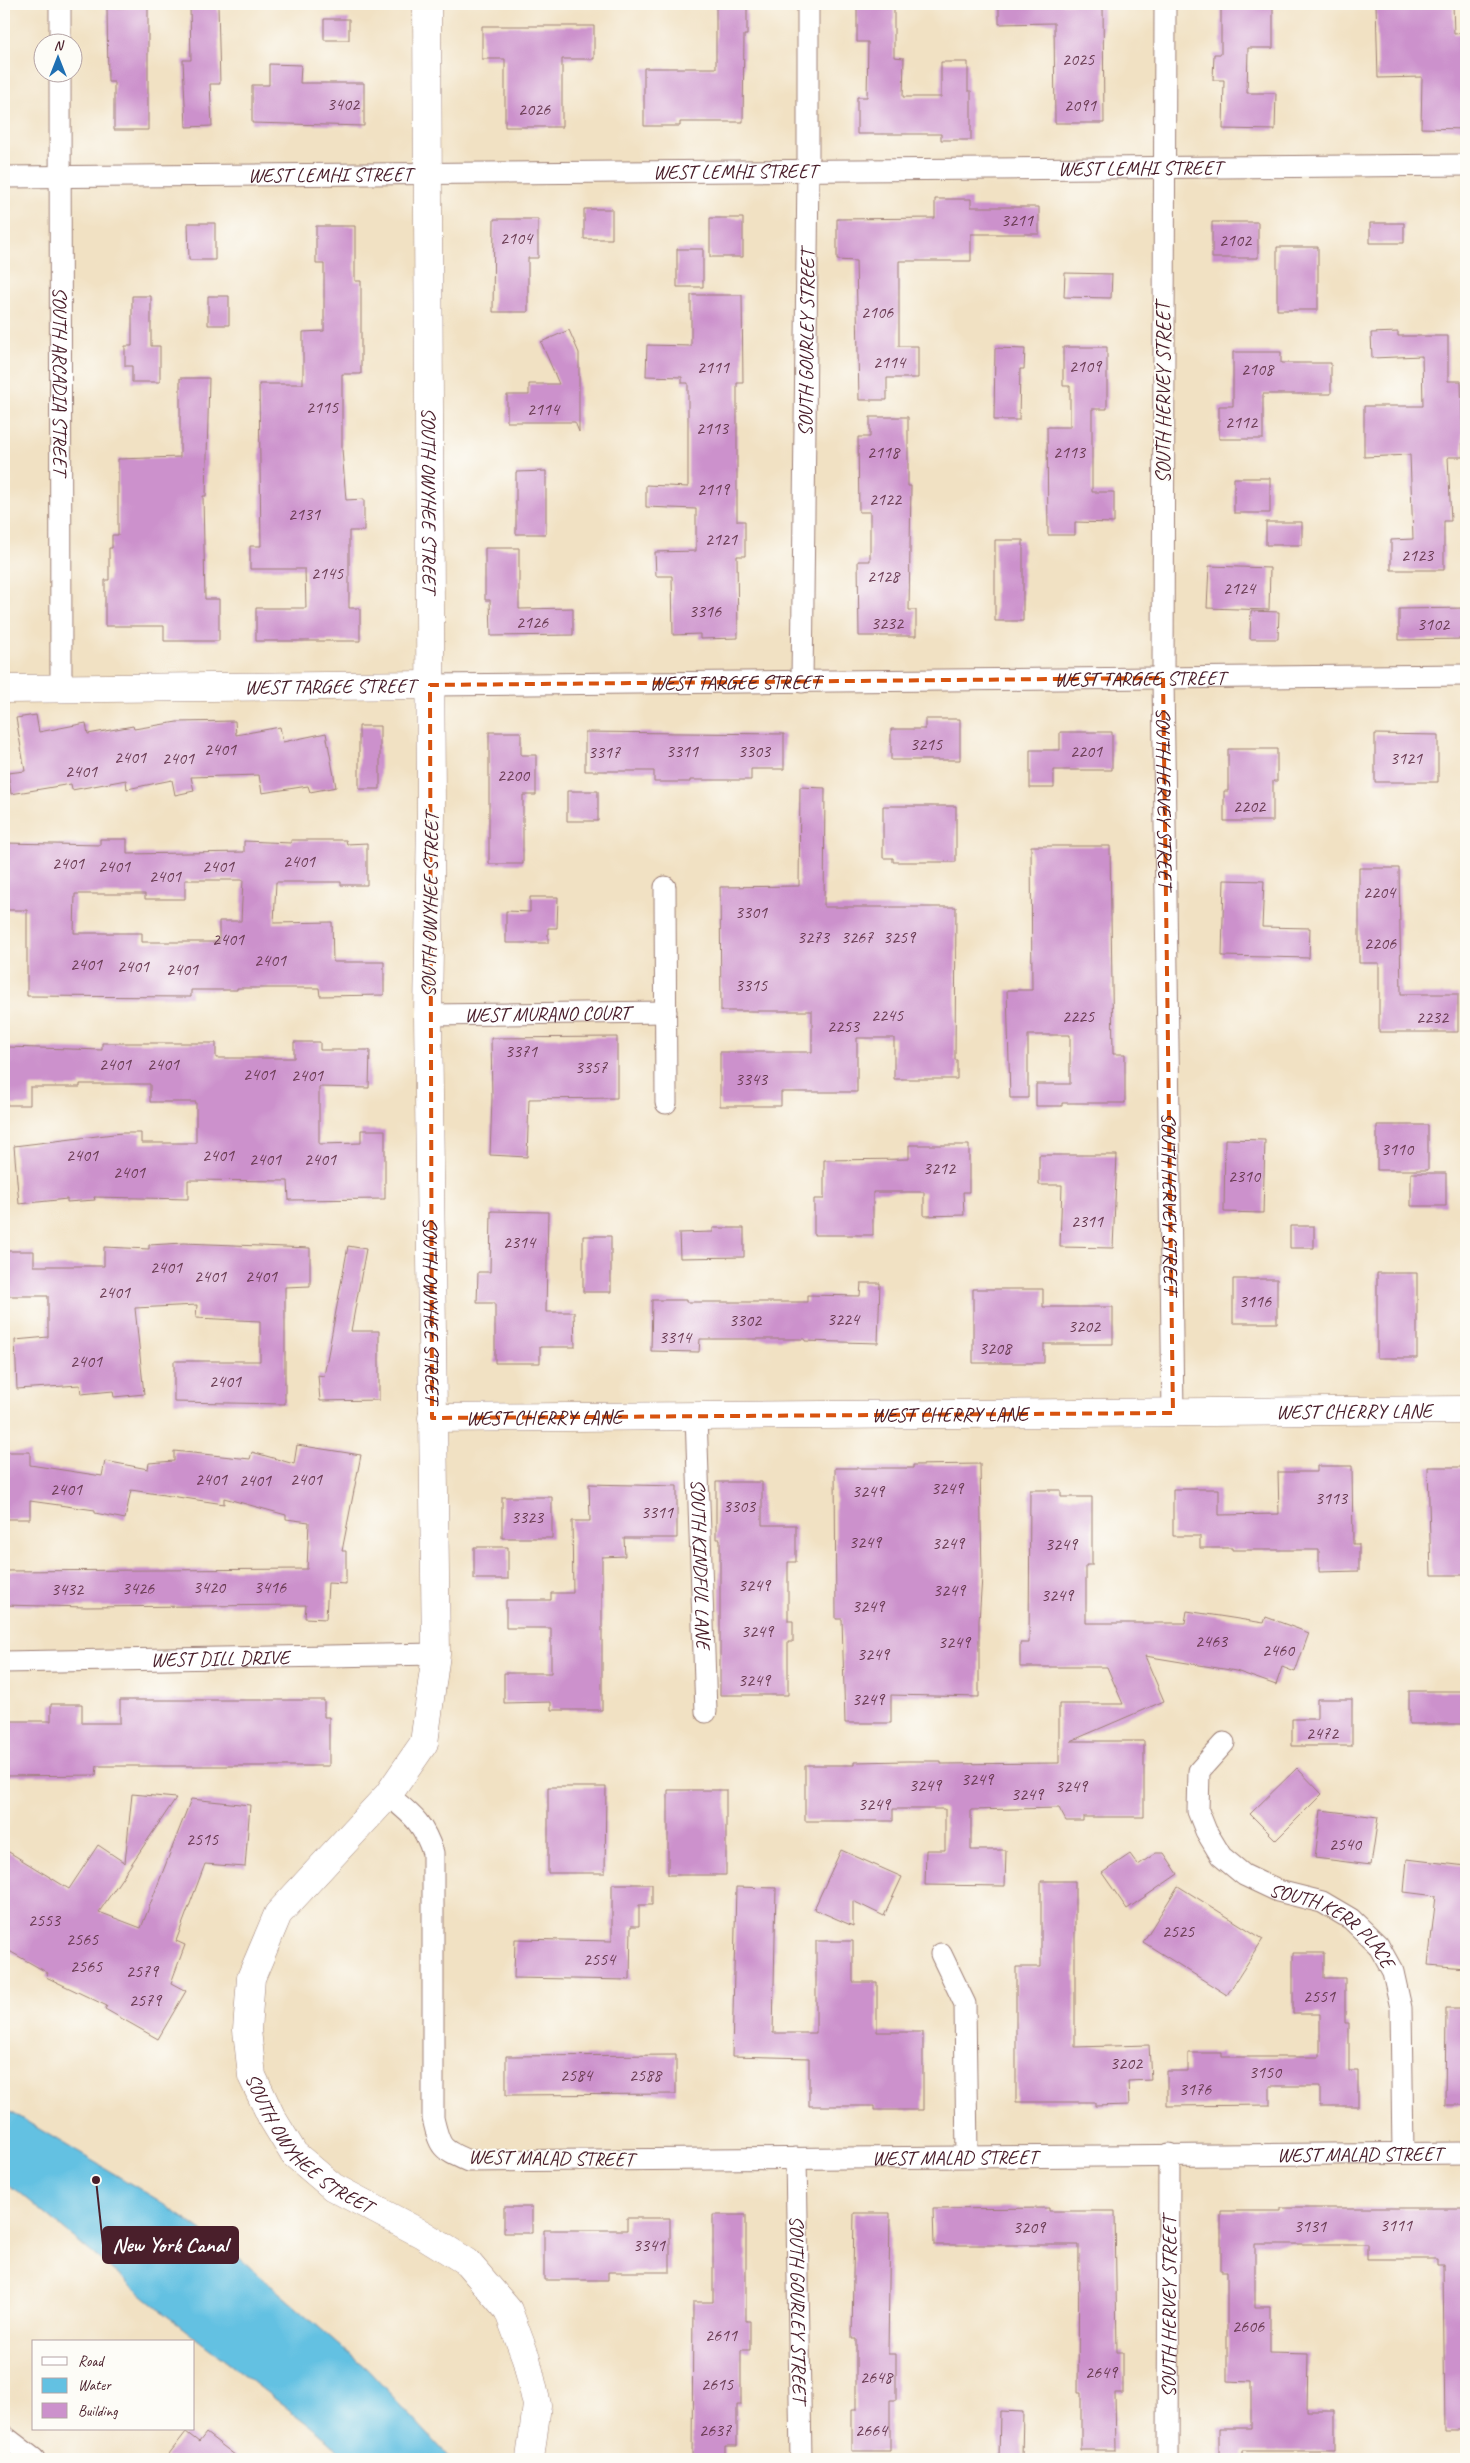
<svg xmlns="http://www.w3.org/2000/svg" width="1470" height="2463" font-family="Caveat,sans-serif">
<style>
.water{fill:#63c1e2;stroke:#567086}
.building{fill:#cc91cc;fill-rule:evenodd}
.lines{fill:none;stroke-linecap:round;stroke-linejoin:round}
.street-casing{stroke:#9e8077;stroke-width:23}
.secondary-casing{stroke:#9e8077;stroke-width:29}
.street{stroke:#fff;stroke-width:21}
.secondary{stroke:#fff;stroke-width:28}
.marked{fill:none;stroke:#d8530f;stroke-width:4;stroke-dasharray:10 6;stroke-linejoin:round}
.labels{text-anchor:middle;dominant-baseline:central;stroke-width:4;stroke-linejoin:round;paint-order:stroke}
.number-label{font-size:18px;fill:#6a3c53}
.street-label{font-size:20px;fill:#4a1f2b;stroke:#fdfcf7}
.leader{fill:none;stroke:#4a1f2b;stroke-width:2}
.callout-dot{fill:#4a1f2b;stroke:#fdfcf7;stroke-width:2}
.callout{fill:#4a1f2b;stroke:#4a1f2b;stroke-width:2}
.callout-label{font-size:21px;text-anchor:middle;font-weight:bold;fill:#fff}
</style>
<rect width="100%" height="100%" fill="#fdfcf7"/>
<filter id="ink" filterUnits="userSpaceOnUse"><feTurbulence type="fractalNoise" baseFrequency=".02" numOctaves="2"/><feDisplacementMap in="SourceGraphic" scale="10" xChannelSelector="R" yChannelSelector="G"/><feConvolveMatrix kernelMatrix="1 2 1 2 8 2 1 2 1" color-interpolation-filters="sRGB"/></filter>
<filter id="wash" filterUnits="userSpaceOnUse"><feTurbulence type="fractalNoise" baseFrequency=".0096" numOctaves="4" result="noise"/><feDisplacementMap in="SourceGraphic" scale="20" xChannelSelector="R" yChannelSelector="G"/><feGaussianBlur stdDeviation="1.12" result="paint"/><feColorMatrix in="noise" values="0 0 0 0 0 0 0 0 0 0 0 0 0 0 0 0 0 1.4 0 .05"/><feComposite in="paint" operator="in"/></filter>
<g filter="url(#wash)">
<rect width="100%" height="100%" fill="#f1e1c3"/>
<!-- water -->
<path class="water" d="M4,2108l154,92 78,55 131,114 84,90h-103l-30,-27 -152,-117 -148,-124 -14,-8z"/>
<g id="blocks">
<!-- building -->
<path class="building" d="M716,4h31v31h-3l-1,87h-63v4h-36v-58h72z
M857,4h37v53l10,1 -1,39h38v-35h27v29h3v49h-30v-6h-84v-37h10l1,-55h-11z
M999,4h104l1,119h-49l-1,-100 -55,1z
M1221,4h52v44h-25l-1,45h29l-1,37 -52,-1 1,-49h-11l1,-26h7z
M1376,4h77l1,30 12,-1v96l-45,-1 1,-51 -44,1z
M190,6h28l2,78h-10l2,42 -26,1 -3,-67h8z
M148,7v123h-34v-48h-6l-1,-74z
M324,19h25v21h-25z
M482,26h112v33h-32v68h-57v-68h-23z
M269,64l32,1 -1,18h64v43l-112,-3v-38h17z
M935,199h36v8h68v27h-68v27h-72v85h19v32h-31v22h-28l-3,-139 -19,-1v-41l98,-1z
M584,209h28v30h-28z
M710,218h33v39h-33z
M494,219h44v39h-10v54h-35z
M1212,222h46v36h-46z
M188,223h27v37h-26z
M1370,223h34v20h-34z
M316,226h39v55h6v93h-19v75l4,51 18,-1v32h-15v77h11v33h-104v-33h50l-1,-39h-55v-23h11l-2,-162h44v-52l21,-1v-67h-8z
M1277,247h41v63h-41z
M677,249h26v38h-26z
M1065,273l47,1 -1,24 -47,-1z
M691,295h51l1,88h-6v138h8v35h-8l1,82 -38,1v-5l-27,1 -1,-59h-16l-1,-24 41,-1v-42l-50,-2v-22l42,2v-104h-6v-6l-36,-1 1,-31 44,1z
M132,296h19v50h9v36h-28v-16h-7v-20h7z
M208,296h21v29h-21z
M569,330l10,23v79l-4,-10h-68v-27h22v-11h30l-18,-42z
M1398,332v4h50v45h13l2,76h-15l3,64h-7v49h-53v-30l22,-1 -3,-84 -46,2v-51h59l-1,-50 -50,2 -1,-25z
M1063,347h44v62h-15v83h22v31l-39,-1v13h-27l-1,-108h23v-41h-7z
M995,348l30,1 -1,20h-4l-1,51h-25z
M1233,352h48v11h50v31h-68v45h-44v-33h14z
M180,378h29l-3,118h-3l2,103h14v42h-55v-15h-59v-46h4v-32h3v-13h6v-76l62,-2z
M870,417h38v69h3l-2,124h7v26h-57l-1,-75h12v-49h-11l-1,-75h12z
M546,471v63h-30v-62z
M1234,478h36v35h-36z
M1266,522h36v23h-36z
M995,540h28v81h-28z
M485,548h34v61l54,-1v27l-82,1 -1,-36h-5z
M1209,566l61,2 -1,42 -62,-2z
M1466,608v31l-67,1v-31z
M1251,611l28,1 -1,27h-28z
M36,715l3,17 47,-9 2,11 45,-8 1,3 43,-7 58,-1 1,14 44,-8 3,15 43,-9 10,54 -26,5 -2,-6 -46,7 -3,-18 -68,2 3,14 -19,4 -3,-15 -45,9 -1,-9 -54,10 -1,-6 -60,10 -3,-21 17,-2 -9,-53z
M925,719h35v41h-69v-31h34z
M359,726h21v63h-21z
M489,732h32v23h15v40h-13v69h-34z
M585,732l199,2v35h-33v11h-61v2h-36v-11h-69z
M1060,732h52v38h-58v18h-24v-38h30z
M1375,734l63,1v47h-63z
M1228,749h49v32h-4v40h-49v-30h4z
M800,787l25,1 -1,119h132l-1,153h2v19h-63v-41h-37v54h-76v14h-61v-54h92v-41h-91l-1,-124 79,-1z
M567,791h31v30h-31z
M883,806h73v56h-63v-4h-10z
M100,839h27v15l117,-2v-11l47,2v-3h55l1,4 20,-1v42h-26v-3h-65l-2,41 58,-1 1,40h51v33l-64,1 -1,-8h-82v2h-46v7l-164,-1v-86h-22v-67l95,2zM185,880h58l-2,41h-22v21h-77v-9h-68l1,-39h70v5h40z
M1031,846h79l3,208h12v49h-63v3h-26v-22h34v-49h-42v63h-18l-3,-108h25z
M1359,868h40l2,126h57v38h-79v-69h-20z
M1224,880l40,1 -2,46 48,1 -1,30 -87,-2z
M530,897h28l-1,31h-9v15h-42v-32l24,1z
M617,1037v61l-88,1 -2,58 -37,-2 2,-56 -1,-61z
M294,1042h26v8h50l-1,38 -50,-1v57l42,-1v-13h24v69l-96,1 -1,-19 -100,-1v19l-94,-2 1,3 -28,2v-3l-48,5 -5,-58 108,-13h19v10h55v-41h-46v-18h-70v3h-50v18h-23v-58l95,3v-7h114v15h78z
M1377,1125h51v45h-51z
M1225,1139l40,1 -2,73 -39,-1z
M909,1145h60v47h-6l1,23 -40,1v-24h-51v43h-59v-36h10v-39l85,-1z
M1039,1155h78l-4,93 -53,-1 2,-62h-23z
M1411,1173h35v33h-35z
M491,1211l57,1 -2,100h28l1,35h-35v16h-45v-60h-18l1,-31h12z
M1290,1226h24v22h-24z
M713,1228h31v29l-64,1 -1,-25 34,-1z
M583,1236h28v56h-28z
M184,1243l126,5v38l-25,1v117l-111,-2v-41h86v-40l-64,-3 1,-13 -62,3 9,86 -30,3 -1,-6 -32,3 -1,-9 -63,4 -2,-49 33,-3v-41h-43v-45h29v15h70v-19l45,2v-4z
M348,1246l18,3 -15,82h28v69l-59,1 -2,-26 6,1z
M1377,1273h40v85h-40z
M1233,1279h44v44h-44z
M861,1283h19l-2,60 -73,-2v-2h-105l-1,13 -48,-1 1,-51h34v2h121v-7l53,1z
M973,1289h70v18h70v37h-69v19h-71z
M297,1445l64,10 -19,96h4v33l-18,-1 -2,36 -21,-1 1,-13 -220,2 -82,-2v-34l303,-2 2,-47 -23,-3v-4l-62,-17v6l-93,-14 -6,29 -30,-6v-3l-65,-9v18h-25v-67h25v13l72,11 3,-15 43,8 1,-6 25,-2v-10l76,8 2,-7 42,12z
M980,1464l2,113 -3,44v76l-88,-2v28h-46l-3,-104h-6l-1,-151h78v-3z
M1317,1466h35l1,78h6v27l-40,1v-22h-87v-2h-32v-12h-27v-47h46v26l60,-1 -1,-42h39z
M1428,1467h38v108h-35z
M716,1482h46v43h34v37h-8v59h5v21h-5v53h-68v-156h-4z
M589,1484l88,2v52h-53l1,18 -23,1v153h-51v-8l-47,1v-30h47v-45h-45v-28h45v-7h22l-1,-72h18z
M1030,1490h31v7h31v68h-6v58h99l2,-12 77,12 2,-6 43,16 -14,39 -13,-5 -6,18 -40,-14 -91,-15 19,45 -93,40h73v76h-61v4h-17l-7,-13 -88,2v40h35l-1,36 -80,-1 1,-35h19v-41h-52v12h-88v-56h49v-3l54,-1h33v3l118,-1v-59h64l-16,-37h-87v-24h9z
M502,1497h50v41h-50z
M474,1547h34v32h-34z
M1409,1691h57v33h-57z
M1317,1699h35v47h-60v-27h25z
M120,1700h204v17h5v49h-232l-1,9 -92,1v-55h47v-17h31v19h38z
M1297,1768l25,26 -46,46 -26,-26z
M548,1787h58l-1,86h-57z
M668,1790h58v85h-58z
M132,1794l44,4 -77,114 42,16 50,-129 59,6 -5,62 -40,-3 -29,77 9,4 -14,38 15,8 -28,48 -53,-30 2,-3 -61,-29 2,-4 -44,-25v-99l65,40 29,-44 27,18z
M1321,1810l57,7 -7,48 -56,-7z
M841,1850l61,27 -18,39 -31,-15v25l-39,-17z
M1156,1853h8l14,21 -51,35 -25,-36 28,-19 8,11z
M1407,1859l59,7v102l-38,-3 8,-69 -32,-4z
M1041,1881h34v166l74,-2 2,35 -23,1 1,24 -34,1v-4h-79v-135h25z
M612,1884h40v21h-13v21h-8l-1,54 -116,-2 1,-39 97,2z
M1178,1886l85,53 -36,56 -84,-53z
M736,1887l40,1 -3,145h43v-92h37v41h24v50h46v78h-49v-4h-65v-48l-77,-2z
M1293,1953h31v25h21v45h4v48h9v35h-38v-20h-50v19l-103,1v-35h21v-18h34v4h98v-43h-27z
M1446,2008h20v97h-21z
M676,2055v39l-170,1v-39z
M504,2207h28v26h-28z
M1049,2208v3h66l2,141h6v41h-8l1,57h-35v-57h-3l1,-148h-145l-1,-36z
M1281,2208h185v223h-21l-2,-166h-6v-6h-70v-15h-112v63h15v46l38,1 -1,57h28v40h-92v6h-24v-29h32v-46l-24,-1v-110h-6v-60h60z
M854,2213h36l-2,141h8v46h-6v51h-38v-41h4v-71h-4z
M713,2215h33v106h4v29h-9v55h-4v41h-12v13h-33l1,-157h20z
M627,2218h43v54h-62v8h-64v-50h83z
M1000,2411l23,1 -1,46h-23z
M186,2432l13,10 7,-9 34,26h-75z"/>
</g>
</g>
<g filter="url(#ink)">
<use href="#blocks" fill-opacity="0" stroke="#9e8077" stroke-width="1"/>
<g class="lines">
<!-- street casing -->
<g class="street-casing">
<g id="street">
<path d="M60,4v38"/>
<path id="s1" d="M1165,4l-2,674 10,735"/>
<path id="s2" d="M60,72l1,616"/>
<path id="s3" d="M4,177l1462,-12"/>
<path id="s4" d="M802,682l6,-512v-166"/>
<path id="s5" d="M430,685l1036,-10"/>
<path d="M665,887l1,216"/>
<path id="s6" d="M428,1015l238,-3"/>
<path id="s7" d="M696,1415l10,297"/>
<path id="s8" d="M4,1662l432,-8"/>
<path id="s9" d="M1224,1743l-25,28 -1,40 8,20 15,25 23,19 34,16 44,11 29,17 27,26 15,27 8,36 2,145"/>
<path id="s10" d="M388,1795c24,20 35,27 45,58v265c7,30 8,31 35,43l998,-8"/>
<path d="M941,1954l24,50 2,152"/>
<path id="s11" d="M796,2158l5,301"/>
<path d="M4,2436l30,23"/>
<path id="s12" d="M1168,2459l1,-305"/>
</g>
</g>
<!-- secondary casing -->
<g class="secondary-casing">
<g id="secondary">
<path id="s13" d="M427,4l4,808 -3,203 8,639 -12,89 -36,52 -110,119 -27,64 -4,52 5,46 20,42 22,36 39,33 89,47 45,28 41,48 18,48 11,47 -7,54"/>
<path id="s14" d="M4,689l426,-4"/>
<path id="s15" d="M432,1418l1034,-8"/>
</g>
</g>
<!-- street -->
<use href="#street" class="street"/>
<!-- secondary -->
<use href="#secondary" class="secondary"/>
</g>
</g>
<!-- marked area -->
<path class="marked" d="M1163,678l10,735 -741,5 -2,-733z"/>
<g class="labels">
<!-- number labels -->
<g class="number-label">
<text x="1078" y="59">2025</text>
<text x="343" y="104">3402</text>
<text x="1080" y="105">2091</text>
<text x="534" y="109">2026</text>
<text x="1017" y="220">3211</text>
<text x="516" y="238">2104</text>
<text x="1235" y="240">2102</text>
<text x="877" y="312">2106</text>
<text x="889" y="362">2114</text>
<text x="1085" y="366">2109</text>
<text x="713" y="367">2111</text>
<text x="1257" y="369">2108</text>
<text x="322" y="407">2115</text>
<text x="543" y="409">2114</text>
<text x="1241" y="422">2112</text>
<text x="712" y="428">2113</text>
<text x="883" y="452">2118</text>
<text x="1069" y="452">2113</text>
<text x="713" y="489">2119</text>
<text x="885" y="499">2122</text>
<text x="304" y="514">2131</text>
<text x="721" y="539">2121</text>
<text x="1417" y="555">2123</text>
<text x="327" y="573">2145</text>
<text x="883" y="576">2128</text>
<text x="1239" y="588">2124</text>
<text x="705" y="611">3316</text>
<text x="532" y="622">2126</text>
<text x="887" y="623">3232</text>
<text x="1433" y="624">3102</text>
<text x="926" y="744">3215</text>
<text x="220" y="749">2401</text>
<text x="682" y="751">3311</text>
<text x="754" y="751">3303</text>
<text x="1086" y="751">2201</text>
<text x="604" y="752">3317</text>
<text x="130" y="757">2401</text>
<text x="178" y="758">2401</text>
<text x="1406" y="758">3121</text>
<text x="81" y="771">2401</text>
<text x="513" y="775">2200</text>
<text x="1249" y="806">2202</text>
<text x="299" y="861">2401</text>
<text x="68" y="863">2401</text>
<text x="114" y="866">2401</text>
<text x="218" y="866">2401</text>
<text x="165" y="876">2401</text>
<text x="1379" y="892">2204</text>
<text x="751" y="912">3301</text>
<text x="813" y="937">3273</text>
<text x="857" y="937">3267</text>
<text x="899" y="937">3259</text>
<text x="228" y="939">2401</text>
<text x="1380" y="943">2206</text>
<text x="270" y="960">2401</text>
<text x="86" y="964">2401</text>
<text x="133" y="966">2401</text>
<text x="182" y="969">2401</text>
<text x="751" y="985">3315</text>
<text x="887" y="1015">2245</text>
<text x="1078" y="1016">2225</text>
<text x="1432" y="1017">2232</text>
<text x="843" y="1026">2253</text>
<text x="521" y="1051">3371</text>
<text x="115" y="1064">2401</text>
<text x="163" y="1064">2401</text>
<text x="591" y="1067">3357</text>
<text x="259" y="1074">2401</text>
<text x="307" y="1075">2401</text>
<text x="751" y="1079">3343</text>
<text x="1397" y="1149">3110</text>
<text x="82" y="1155">2401</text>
<text x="218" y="1155">2401</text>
<text x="265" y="1159">2401</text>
<text x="320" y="1159">2401</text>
<text x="939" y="1168">3212</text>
<text x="129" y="1172">2401</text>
<text x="1244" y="1176">2310</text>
<text x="1087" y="1221">2311</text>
<text x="519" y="1242">2314</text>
<text x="166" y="1267">2401</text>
<text x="210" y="1276">2401</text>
<text x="261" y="1276">2401</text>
<text x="114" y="1292">2401</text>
<text x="1255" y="1301">3116</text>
<text x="843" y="1319">3224</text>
<text x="745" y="1320">3302</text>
<text x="1084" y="1326">3202</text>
<text x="675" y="1337">3314</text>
<text x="995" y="1348">3208</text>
<text x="86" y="1361">2401</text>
<text x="225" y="1381">2401</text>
<text x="211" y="1479">2401</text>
<text x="306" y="1479">2401</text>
<text x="255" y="1480">2401</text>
<text x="947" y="1488">3249</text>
<text x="66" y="1489">2401</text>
<text x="868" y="1491">3249</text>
<text x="1331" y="1498">3113</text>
<text x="739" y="1506">3303</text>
<text x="657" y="1512">3311</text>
<text x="527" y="1517">3323</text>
<text x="865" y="1542">3249</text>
<text x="948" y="1543">3249</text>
<text x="1061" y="1544">3249</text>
<text x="754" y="1585">3249</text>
<text x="209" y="1587">3420</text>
<text x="270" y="1587">3416</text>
<text x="138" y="1588">3426</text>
<text x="67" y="1589">3432</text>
<text x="949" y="1590">3249</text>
<text x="1057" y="1595">3249</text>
<text x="868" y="1606">3249</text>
<text x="757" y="1631">3249</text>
<text x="1211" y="1641">2463</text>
<text x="954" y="1642">3249</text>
<text x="1278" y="1650">2460</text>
<text x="873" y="1654">3249</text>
<text x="754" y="1680">3249</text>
<text x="868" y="1699">3249</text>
<text x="1322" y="1733">2472</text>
<text x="977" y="1779">3249</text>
<text x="925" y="1785">3249</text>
<text x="1071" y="1786">3249</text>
<text x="1027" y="1794">3249</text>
<text x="874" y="1804">3249</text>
<text x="202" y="1839">2515</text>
<text x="1345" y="1844">2540</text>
<text x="44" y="1920">2553</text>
<text x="1178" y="1931">2525</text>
<text x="82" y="1939">2565</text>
<text x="599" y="1959">2554</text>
<text x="86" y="1966">2565</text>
<text x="142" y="1971">2579</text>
<text x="1319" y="1996">2551</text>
<text x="145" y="2000">2579</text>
<text x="1126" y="2063">3202</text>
<text x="1265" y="2072">3150</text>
<text x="576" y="2075">2584</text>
<text x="645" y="2075">2588</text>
<text x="1195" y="2089">3176</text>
<text x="1396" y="2225">3111</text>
<text x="1310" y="2226">3131</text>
<text x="1029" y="2227">3209</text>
<text x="649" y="2245">3341</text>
<text x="1248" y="2326">2606</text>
<text x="721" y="2335">2611</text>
<text x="1101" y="2372">2649</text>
<text x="876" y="2377">2648</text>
<text x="717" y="2384">2615</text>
<text x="715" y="2430">2637</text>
<text x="871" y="2430">2664</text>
</g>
<!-- street labels -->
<g class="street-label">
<text stroke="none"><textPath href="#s3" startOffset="1136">WEST LEMHI STREET</textPath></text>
<text stroke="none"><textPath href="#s3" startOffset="731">WEST LEMHI STREET</textPath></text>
<text stroke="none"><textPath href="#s3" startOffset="326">WEST LEMHI STREET</textPath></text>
<text stroke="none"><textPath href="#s4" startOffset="339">SOUTH GOURLEY STREET</textPath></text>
<text stroke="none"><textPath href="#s2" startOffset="309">SOUTH ARCADIA STREET</textPath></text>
<text transform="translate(1163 393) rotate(-90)">SOUTH HERVEY STREET</text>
<text stroke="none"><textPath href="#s13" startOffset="496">SOUTH OWYHEE STREET</textPath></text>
<text stroke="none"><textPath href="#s5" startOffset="710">WEST TARGEE STREET</textPath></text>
<text stroke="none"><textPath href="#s5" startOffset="305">WEST TARGEE STREET</textPath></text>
<text stroke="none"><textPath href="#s14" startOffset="326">WEST TARGEE STREET</textPath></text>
<text stroke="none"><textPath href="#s1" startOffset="794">SOUTH HERVEY STREET</textPath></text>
<text transform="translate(430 905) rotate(-89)">SOUTH OWYHEE STREET</text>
<text stroke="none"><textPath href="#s6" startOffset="119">WEST MURANO COURT</textPath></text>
<text stroke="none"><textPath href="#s1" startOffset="1199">SOUTH HERVEY STREET</textPath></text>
<text stroke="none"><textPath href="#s13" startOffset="1306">SOUTH OWYHEE STREET</textPath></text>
<text stroke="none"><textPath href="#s15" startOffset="922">WEST CHERRY LANE</textPath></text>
<text stroke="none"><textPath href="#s15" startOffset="518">WEST CHERRY LANE</textPath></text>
<text stroke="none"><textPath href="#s15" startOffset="112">WEST CHERRY LANE</textPath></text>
<text stroke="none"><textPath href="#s7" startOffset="149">SOUTH KINDFUL LANE</textPath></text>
<text stroke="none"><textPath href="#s8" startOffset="216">WEST DILL DRIVE</textPath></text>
<text stroke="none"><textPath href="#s9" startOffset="262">SOUTH KERR PLACE</textPath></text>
<text stroke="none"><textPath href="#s13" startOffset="2224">SOUTH OWYHEE STREET</textPath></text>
<text stroke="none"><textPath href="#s10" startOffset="1291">WEST MALAD STREET</textPath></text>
<text stroke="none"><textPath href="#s10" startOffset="886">WEST MALAD STREET</textPath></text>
<text transform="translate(551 2158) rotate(1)">WEST MALAD STREET</text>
<text stroke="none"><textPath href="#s12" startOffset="152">SOUTH HERVEY STREET</textPath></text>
<text stroke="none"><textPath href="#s11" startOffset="151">SOUTH GOURLEY STREET</textPath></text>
</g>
</g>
<!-- callouts -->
<path class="leader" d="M96 2180L103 2245"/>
<circle class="callout-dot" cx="96" cy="2180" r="5"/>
<rect class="callout" x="103" y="2227" width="135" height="36" rx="5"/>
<g class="callout-label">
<text x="170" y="2252">New York Canal</text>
</g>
<!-- margin -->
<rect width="1470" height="2463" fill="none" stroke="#fdfcf7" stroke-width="20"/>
<!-- legend -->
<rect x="32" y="2340" width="162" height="90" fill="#fdfcf7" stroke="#b5a4a5"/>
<rect x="42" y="2357" width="25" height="8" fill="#ffffff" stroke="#b5a4a5"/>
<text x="78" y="2366" font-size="15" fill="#4a1f2b">Road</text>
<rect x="42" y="2378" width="25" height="15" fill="#63c1e2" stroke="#b5a4a5"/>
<text x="78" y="2390" font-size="15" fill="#4a1f2b">Water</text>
<rect x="42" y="2403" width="25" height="15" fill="#cc91cc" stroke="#b5a4a5"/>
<text x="78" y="2416" font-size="15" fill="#4a1f2b">Building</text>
<!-- north arrow -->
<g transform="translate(58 58)"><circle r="24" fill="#fdfcf7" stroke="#b5a4a5"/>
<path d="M0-4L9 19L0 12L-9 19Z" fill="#1f6fb2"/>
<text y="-8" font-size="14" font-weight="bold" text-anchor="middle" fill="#4a1f2b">N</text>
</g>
</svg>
